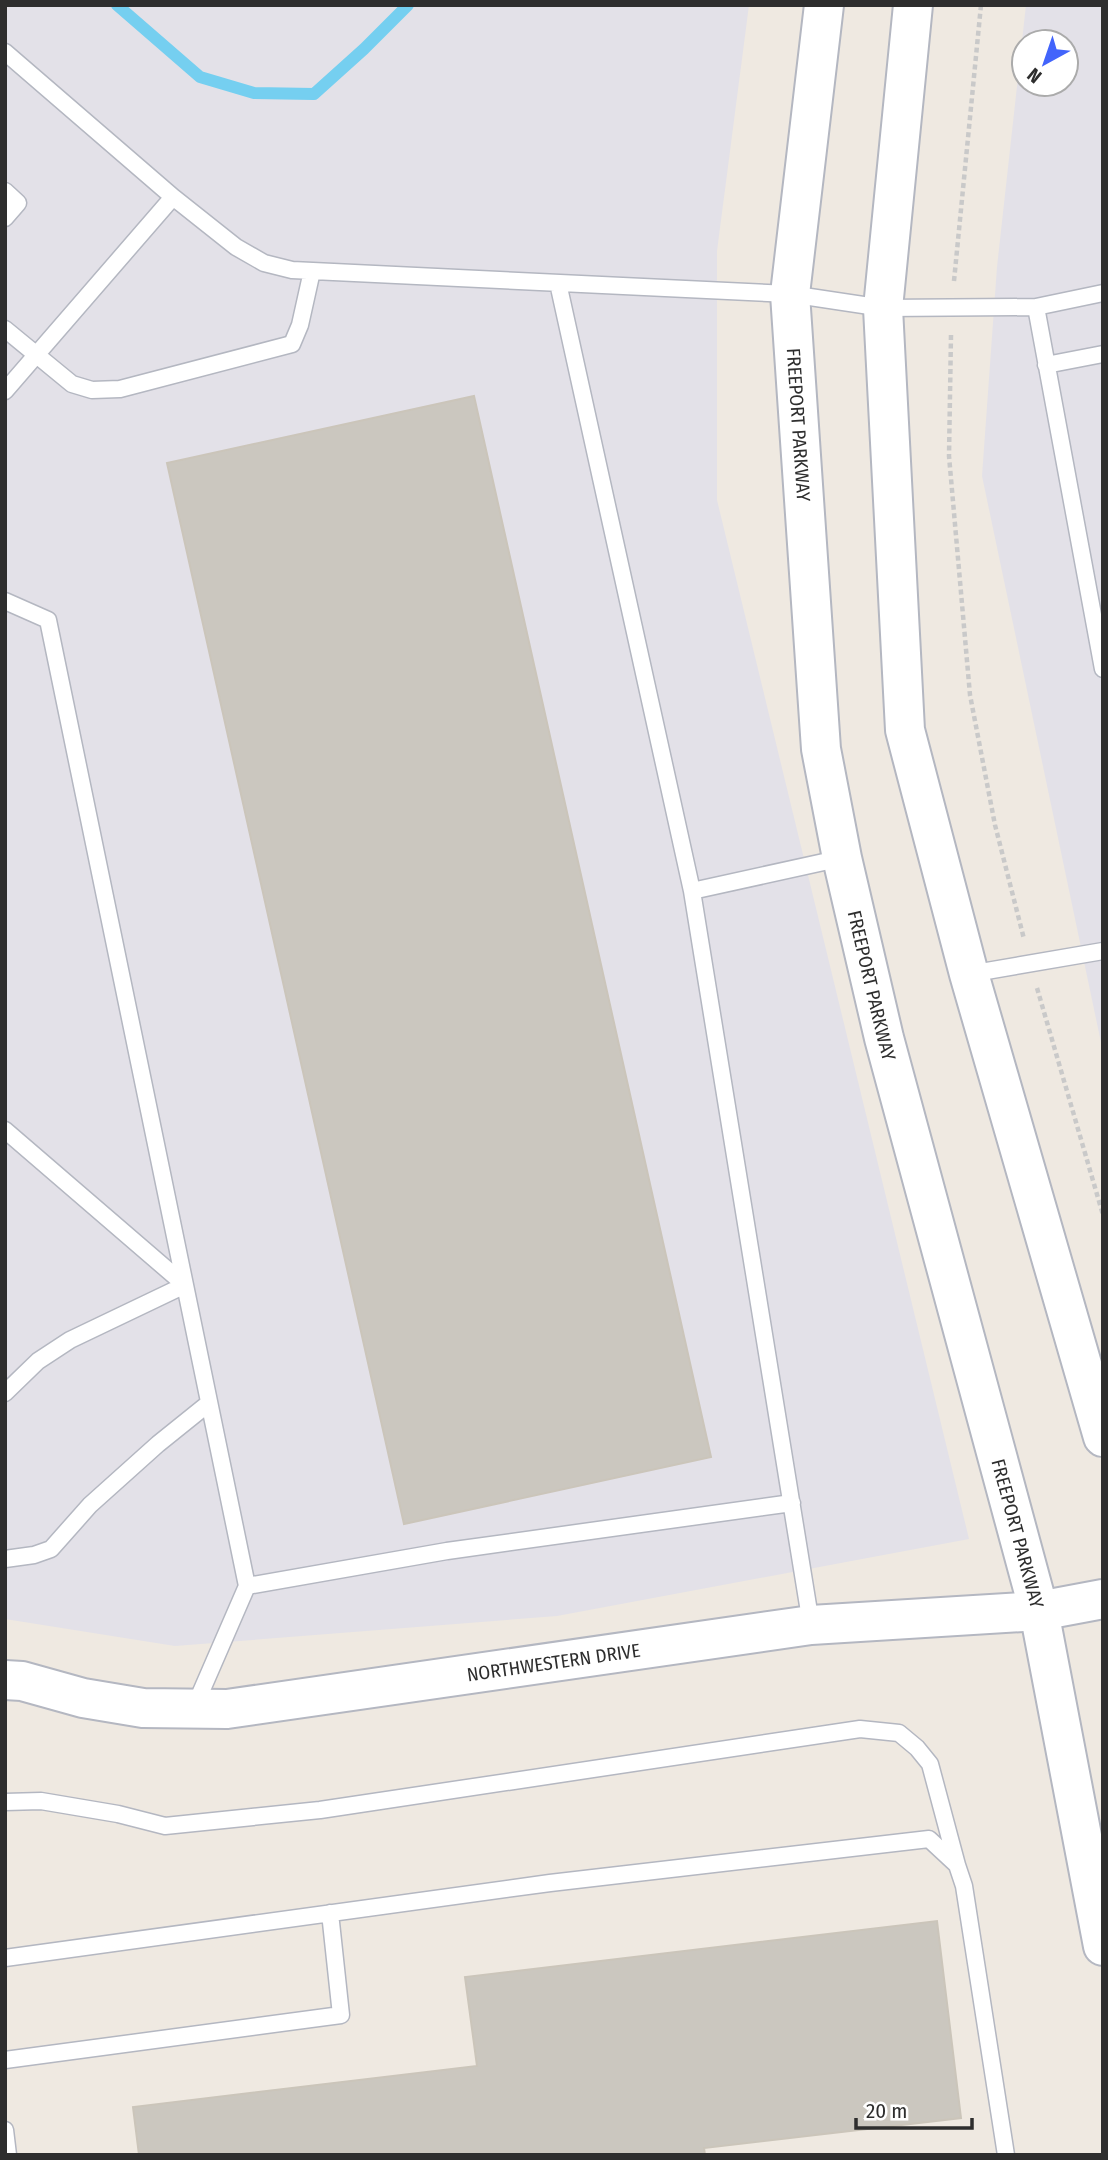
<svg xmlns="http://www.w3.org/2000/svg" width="1108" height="2160" font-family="'Fira Sans Condensed',sans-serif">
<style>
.industrial{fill:#e3e1e8;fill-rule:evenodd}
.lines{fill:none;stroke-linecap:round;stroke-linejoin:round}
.stream{stroke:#75cff0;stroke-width:12}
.building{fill:#cbc7bf;stroke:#cbc5ba;stroke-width:2}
.lane-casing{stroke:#b4b7c1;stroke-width:19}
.secondary-casing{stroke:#b4b7c1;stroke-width:42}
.path{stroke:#c9c9c9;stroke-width:4.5;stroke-dasharray:5 3.5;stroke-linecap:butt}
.lane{stroke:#fff;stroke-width:16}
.secondary{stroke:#fff;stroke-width:38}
.labels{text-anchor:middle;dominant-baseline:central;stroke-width:5;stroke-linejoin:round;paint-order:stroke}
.street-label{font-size:19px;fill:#2e2e2e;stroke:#fff}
</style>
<rect width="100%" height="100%" fill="#efe9e1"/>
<!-- industrial -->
<path class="industrial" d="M5,5h744l-32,246v249l252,1039 -412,77 -382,30 -170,-27z
M1026,5h77v1047l-121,-576 15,-209zM1024,42h42v42h-42z"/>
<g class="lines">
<!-- stream -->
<path class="stream" d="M117,5l83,72 54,16 60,1 50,-45 44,-44"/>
</g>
<!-- building -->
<path class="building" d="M474,396l237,1061 -307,67 -237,-1061z
M937,1921l24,197 -257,30 1,7h-566l-6,-48 344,-41 -12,-89z"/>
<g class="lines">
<!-- lane casing -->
<g class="lane-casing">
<path id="lane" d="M5,52l168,145 -168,194
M5,191l13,12 -13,15
M173,197l63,50 28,16 28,7 498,24 93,14 153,-1 67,-14
M558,283l134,608
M1036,307l67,362
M5,329l67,55 20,6 28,-1 172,-45 8,-19 12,-54
M1046,365l57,-11
M5,601l43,19 199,966 -53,122
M969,974l134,-23
M5,1130l180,155 -115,55 -32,21 -33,32
M5,1559l29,-4 17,-6 39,-44 68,-61 51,-41
M247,1586l200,-35 345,-48
M811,1624l-119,-733 150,-33
M5,1802l36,-1 77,13 47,12 155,-16 540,-81 39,4 18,15 13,16 27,101
M5,1958l545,-75 379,-44 28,26 7,21 42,269
M5,2060l336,-45 -11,-102
M5,2130l3,25"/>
</g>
<!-- secondary casing -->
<g class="secondary-casing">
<g id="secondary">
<path id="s1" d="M824,5l-34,289 31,455 21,109 42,180 155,573 64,335"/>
<path d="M913,5l-30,303 22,422 64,244 134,463"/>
<path id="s2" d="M5,1680l17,1 61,17 60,10 84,1 584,-84 228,-14 64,-12"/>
</g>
</g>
<!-- path -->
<path class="path" d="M954,281l27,-276
M951,335l-2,121 21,239 25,130 29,114
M1037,988l66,227"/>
<!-- lane -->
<use href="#lane" class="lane"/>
<!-- secondary -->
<use href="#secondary" class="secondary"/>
</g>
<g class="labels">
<!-- street labels -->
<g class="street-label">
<text stroke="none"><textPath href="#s1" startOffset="422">FREEPORT PARKWAY</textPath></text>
<text stroke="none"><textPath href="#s1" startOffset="989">FREEPORT PARKWAY</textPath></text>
<text stroke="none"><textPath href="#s1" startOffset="1556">FREEPORT PARKWAY</textPath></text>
<text stroke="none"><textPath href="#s2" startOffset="555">NORTHWESTERN DRIVE</textPath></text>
</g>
</g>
<!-- border -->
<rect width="1108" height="2160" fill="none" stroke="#2e2e2e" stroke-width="14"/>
<!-- north arrow -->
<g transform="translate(1045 63) rotate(220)"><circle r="33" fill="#ffffff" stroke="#ababab" stroke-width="2"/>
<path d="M0-5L12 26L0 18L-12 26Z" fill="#4264fb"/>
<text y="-10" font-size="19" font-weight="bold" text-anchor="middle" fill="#2e2e2e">N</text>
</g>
<!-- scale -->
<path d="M856 2118v10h116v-10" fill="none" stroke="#2e2e2e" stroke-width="3.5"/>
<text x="866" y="2118" font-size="21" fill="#2e2e2e" stroke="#ffffff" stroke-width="5" paint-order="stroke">20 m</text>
</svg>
